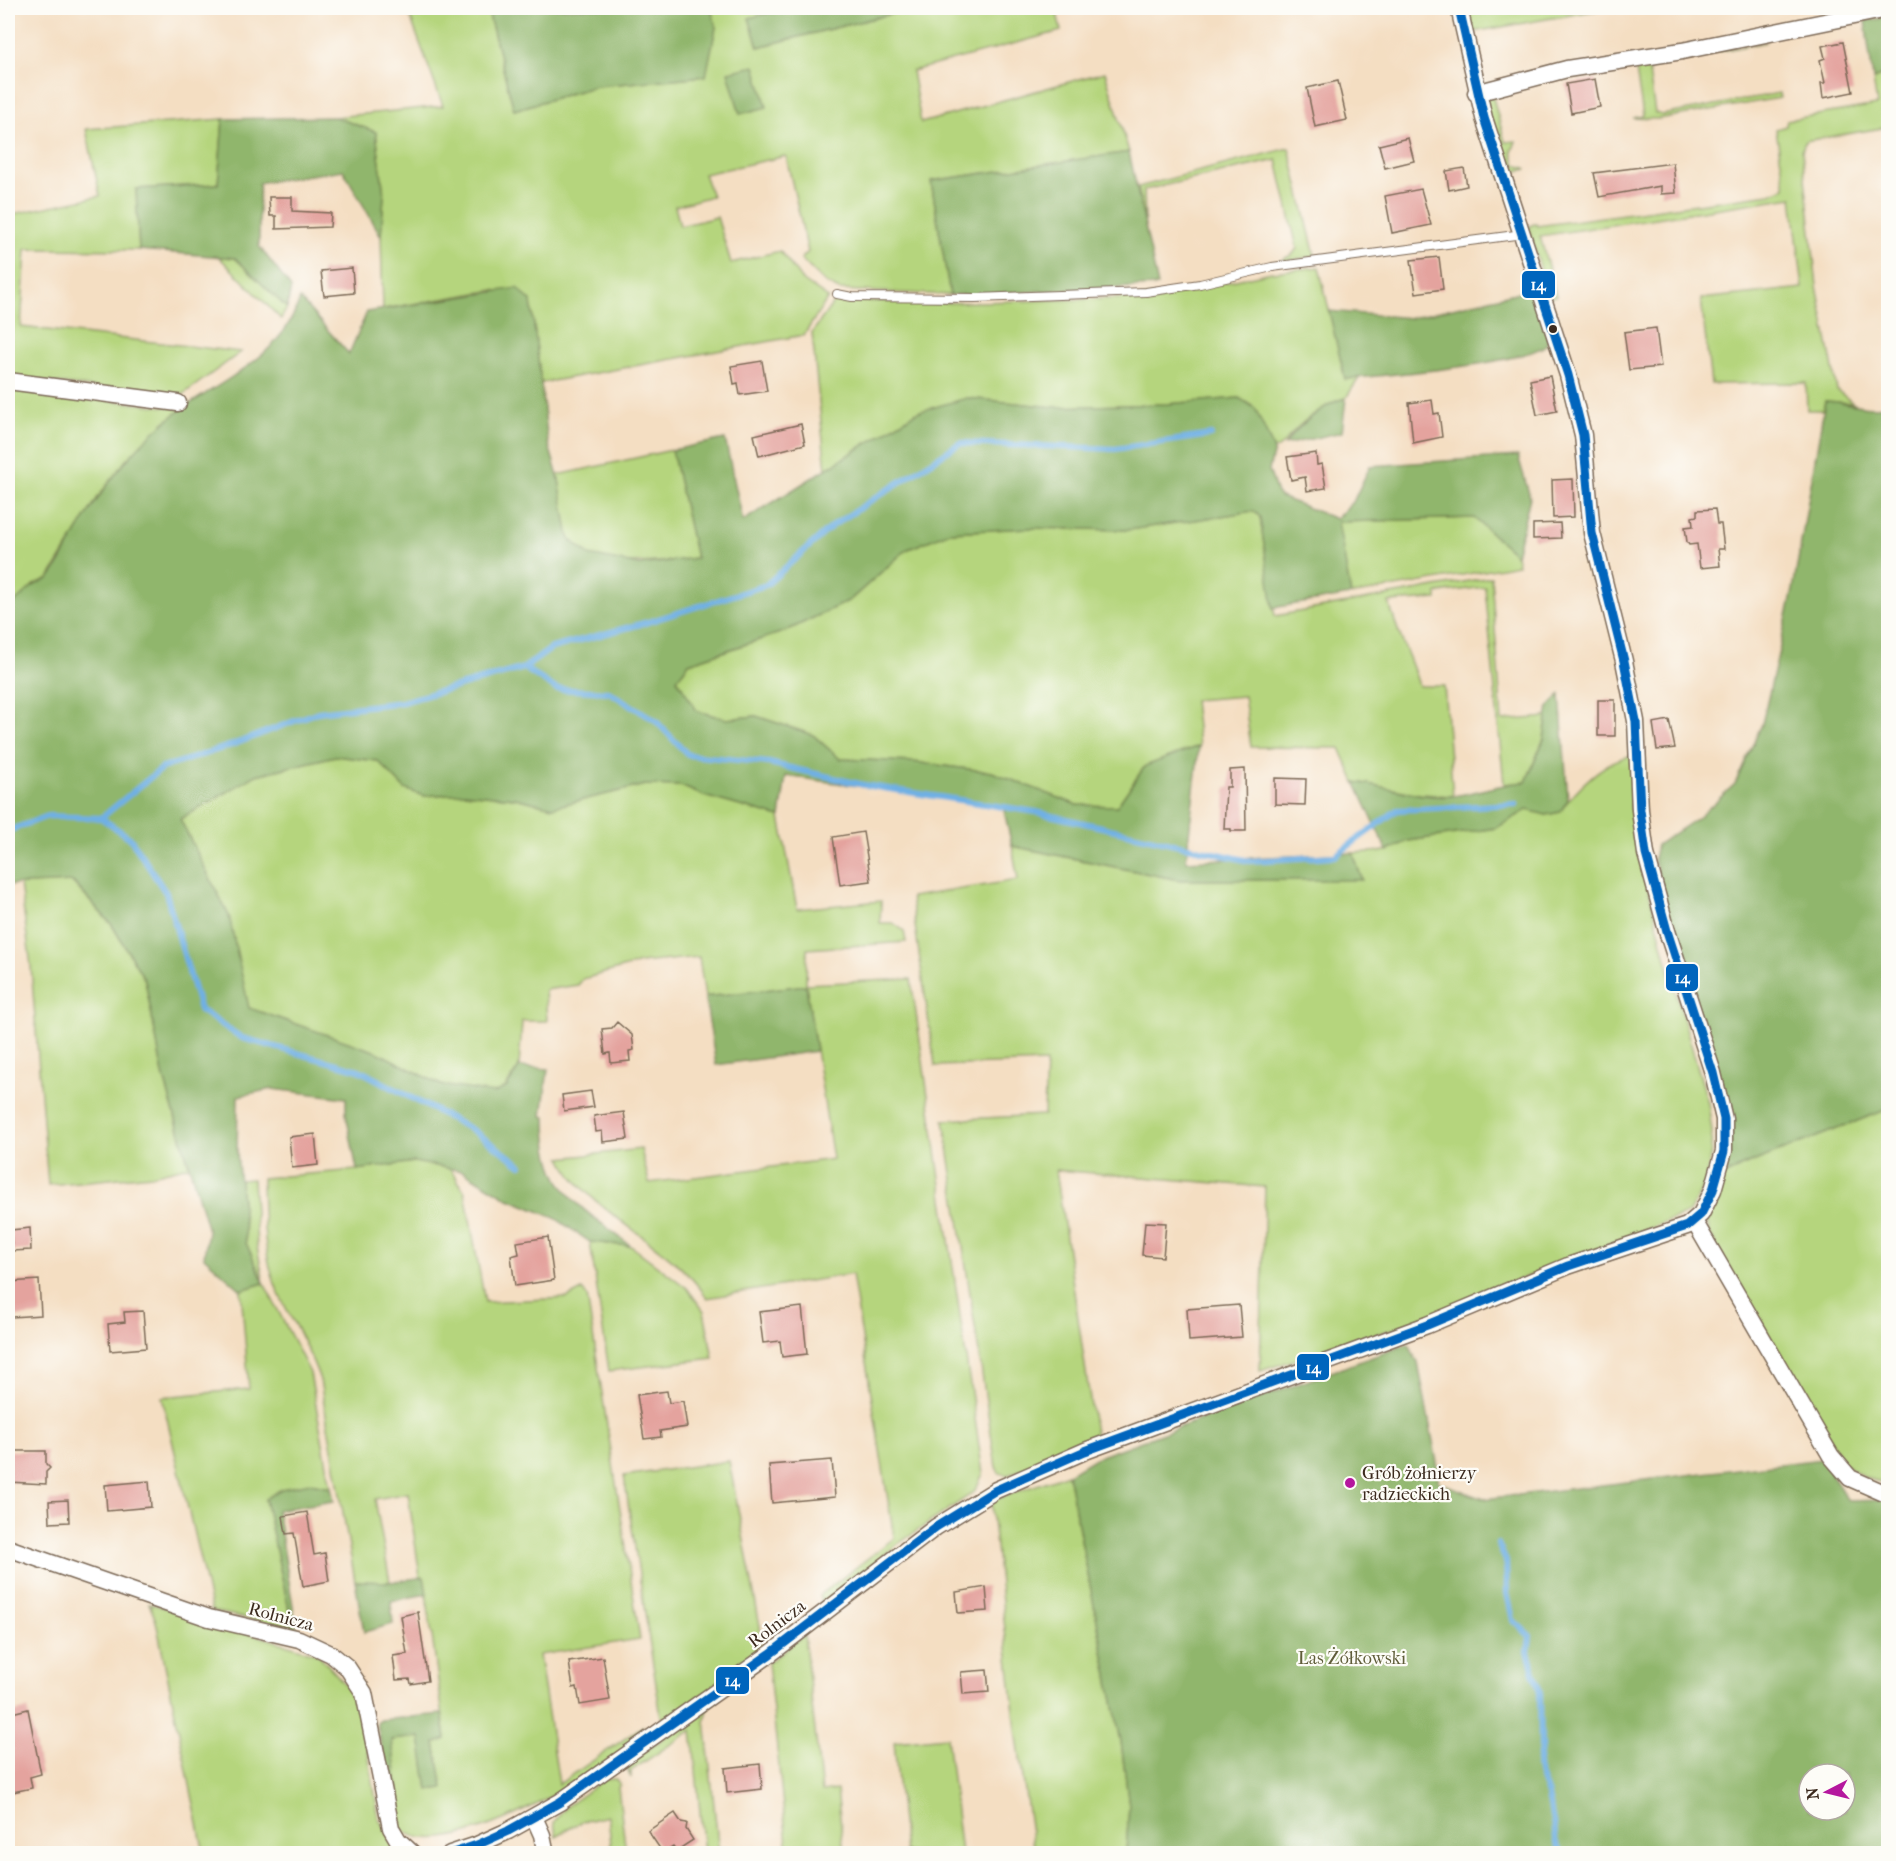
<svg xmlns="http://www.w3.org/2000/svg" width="1896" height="1861" font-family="'IM FELL French Canon',serif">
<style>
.green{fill:#b5d57d;stroke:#78804e;stroke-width:1.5}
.forest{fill:#90b66c;stroke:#667045;stroke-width:1.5;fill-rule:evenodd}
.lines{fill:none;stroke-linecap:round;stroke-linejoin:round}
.stream{stroke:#70b0e4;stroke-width:6}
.building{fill:#e4a39e}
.lane-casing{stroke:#7c6957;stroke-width:10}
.street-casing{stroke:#7c6957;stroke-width:19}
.lane{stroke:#fff;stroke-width:8}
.street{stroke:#fff;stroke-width:16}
.bus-1-casing{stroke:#fdfcf7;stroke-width:14}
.bus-1{stroke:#0065bd;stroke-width:9}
.bus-dot{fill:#3b2a1e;stroke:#fdfcf7;stroke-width:2}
.poi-dot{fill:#b5179e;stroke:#fdfcf7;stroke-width:2}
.labels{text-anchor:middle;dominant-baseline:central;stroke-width:4.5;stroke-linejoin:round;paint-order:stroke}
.poi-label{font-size:18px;fill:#3b2a1e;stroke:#fdfcf7;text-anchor:start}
.street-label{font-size:18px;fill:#3b2a1e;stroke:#fdfcf7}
.park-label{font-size:18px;fill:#605d3a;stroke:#fdfcf7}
.line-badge{stroke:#fdfcf7;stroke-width:2}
.badge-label{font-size:16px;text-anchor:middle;font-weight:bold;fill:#fff}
</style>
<rect width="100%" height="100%" fill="#fdfcf7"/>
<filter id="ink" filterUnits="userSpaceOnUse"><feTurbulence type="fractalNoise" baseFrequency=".0167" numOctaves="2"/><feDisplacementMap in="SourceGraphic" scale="12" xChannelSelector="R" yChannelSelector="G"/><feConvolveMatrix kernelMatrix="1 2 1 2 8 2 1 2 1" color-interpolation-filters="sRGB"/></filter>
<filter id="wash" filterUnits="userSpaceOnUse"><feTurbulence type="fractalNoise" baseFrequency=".008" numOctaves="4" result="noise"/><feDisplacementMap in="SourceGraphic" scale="24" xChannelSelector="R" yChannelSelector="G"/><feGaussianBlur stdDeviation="1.35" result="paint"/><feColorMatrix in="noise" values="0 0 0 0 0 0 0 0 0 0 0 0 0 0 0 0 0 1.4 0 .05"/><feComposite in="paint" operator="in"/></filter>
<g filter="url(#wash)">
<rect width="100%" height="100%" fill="#f4dec2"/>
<!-- green -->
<path class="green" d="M407,8h80l27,102 82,-24 109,-10 11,-49 -5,-19h77l-38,10 8,29 157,-39h141l5,23 -149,40 9,52 184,-51 24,80 -198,29 19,114 -111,-5 -14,-7 -24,-24 7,-7 -22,-96 -82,18 8,22 -37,10 5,20 37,-9 14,46 49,-12 22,29 26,18 -24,37 -263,48 -10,-81 -37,-12 -111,19 -2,-73 3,-41 -8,-63 -41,-15 108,-11z
M1464,8h146l-143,25z
M1766,42l-118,23 7,48 7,2 117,-22 1,5 -122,21 -25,-1 10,-2 -8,-53z
M1888,73v54l-83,14 -3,10 15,135 20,104 16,13 -28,-2 -2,9h-16l-1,-27 -95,1 -10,-85 102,-11 -11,-91 -252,39 16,60 -7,1 -21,-70 8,-4 1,3 233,-32 15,-6 -9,-59 10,-3 1,-6 90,-15 -4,-26z
M1492,94l13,48 11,-1 -4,11 4,13 12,4 -18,3 13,39 -37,-103 1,-12z
M223,119l-5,65 -82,5 3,61 -113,-1 -5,78 220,25 -63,46 -170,-21v-162l92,-19 -14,-67z
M1289,148l26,108 -37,6 15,-8 4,-6 -20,-88 -133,30 1,32 -7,-35z
M218,256l17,2 52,50 -6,11z
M1319,267l26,112 14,-1 -13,20c-14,2 -42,22 -52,33 -9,8 -8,14 -20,19l-19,-42 -16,-10 -72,6 -113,3 -87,-9 -102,46 -39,26 -14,-137 23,-33 108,3 193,-5 37,-4 99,-22z
M8,389l177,20 -20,13 -39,38 -28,37 -49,81 -16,7 -11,13 -14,9z
M672,450l24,108c-32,4 -107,15 -127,-20 -6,-11 -7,-48 -11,-63z
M1254,511l6,6 15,99 216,-39 11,144 45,-4 -3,21 -18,44 -22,2 -19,-197 -48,6v6l-48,3c7,30 22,55 30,84h25l9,110 -33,-2 -65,-12 -15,-34 -89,-1 -7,-51 -50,4 5,46 -54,20 -28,40 -40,-1 -85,-33 -79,-10 -73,-3 -27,-24 -57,-19 -30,3 -29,-8 -20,-32 12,-16 97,-32 64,-31 56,-50 44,-18 78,-4 101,2z
M1474,518l42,37 2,10 -167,30 -14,-73z
M335,756l43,5 27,28 19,7 40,-3 51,5 38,9 92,-22 36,1 23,10 76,21 17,92 84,-8 -1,22h13l11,8 2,11 -99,7 -1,35 105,-5 72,495 -9,18 -79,54 -72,59 -4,-9 75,-58 -42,-264 -145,24c-36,-56 -120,-85 -146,-140l80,-9 8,34 184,-24 -27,-174 -101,12 -6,-40 -59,6 -57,16 -5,6 -33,5 2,31h-25l-3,46 -14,21 -11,5 -21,-1 -32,-7 -64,-33 -129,-44 -19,-92 -49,-97 76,-44z
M1632,756l-1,64 35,139 42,144 4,28 -2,30 -6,24 -15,28 -293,115 -136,43 5,-184 -209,-17 40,270 -88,35 -9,-2 -3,-6 -52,-347 100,-5 2,-53 -111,4 -24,-169 107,-17 -6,-34 167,34 183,-1 -9,-26 34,-2 21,-10 88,-13 32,-19 18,6 14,-3c14,-22 45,-53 72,-56z
M72,882l40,43 33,55 18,94 26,92 -37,9 -104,10 -17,-219 -11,-82z
M1888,1109v375l-23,-6 -22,-15 -134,-230 -2,-16 17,-41 18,-10z
M414,1162l36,6 15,24 20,110 82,-4 15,-8 5,6 53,343 -101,16 20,129 84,-58 1,8c-7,12 -50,35 -64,45 -37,24 -142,82 -179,50 -7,-9 -8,-21 -11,-31l9,-1 -7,-57 28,-4 8,54 15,-2 -8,-45 11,-4 -22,-162h-4l-12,-84 -33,6 15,83 -35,-1 -35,-201c-10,-30 -26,-55 -40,-84 -17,-36 -17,-79 -18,-118l95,-8z
M253,1179l4,68 7,36 46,90 21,114 -21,-4 -45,16 28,129 -81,-17 -50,-214 87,-8 -8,-99 23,-7 -18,-40 -6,-63z
M590,1242l41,4 56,42 17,23 9,47 -104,13z
M729,1461l31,165 1,17 -5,13 -87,62 -8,-1 -37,-241z
M1068,1474l53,267 8,65 -3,47h-92l-18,-123 -25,-229z
M149,1603l169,51 36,40 8,22 17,103 21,34h-196l-48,-232z
M804,1635l18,157 15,-2 7,63h-56l-20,-190z
M709,1706l-4,14 14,133h-15l-12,-123 -61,41v7l-5,-13z
M947,1737l14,116h-56l-11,-111z
M605,1779h11l4,6 -2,2 8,66h-14l-4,-37 -27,6 -25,14 -2,-14 13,-16z"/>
<!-- forest -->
<path class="forest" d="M487,8h224l5,19 -10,49 -110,10 -82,24z
M788,8h127l-157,39 -9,-29z
M1888,17v56l-15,6 -8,-58z
M755,66l12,41 -27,7 -12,-42z
M335,117l41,15 8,63 -3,41 -38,-66 -84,13v63l32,42 -4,20 -52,-50 -96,-8 -3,-61 82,-5 5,-65z
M1129,152l29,134 -208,9 -19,-114z
M517,288l14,13 17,141 11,38 10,58 20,17 50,10 57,-7 -24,-108 53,-11 18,82 174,-109 50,-14 87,9 113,-3 72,-6 16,10 19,42 -5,20 9,26 58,23 18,-19 16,-34 148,-10 12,41 -14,58 -42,-37 -136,4 13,73 -78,13 -13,-91 -6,-6 -125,19 -101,-2 -78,4 -44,18 -56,50 -64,31 -97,32 -12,16 20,32 29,8 30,-3 57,19 27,24 73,3 79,10 85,33 40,1 28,-40 54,-20 -13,115 167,-8 9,27h-183l-167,-34 -9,-40 -217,-30 -6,41 -76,-21 -23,-10 -36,-1 -92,22 -38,-9 -51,-5 -40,3 -19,-7 -27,-28 -43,-5 -79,19 -76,44 49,97 20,92 128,44 64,33 53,8 12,-5 13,-21 29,2 -6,47 4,1c-1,75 32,87 85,129l-41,-4 -35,-24 -46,-19 -46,-28 -49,-9 -57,8 -11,-56v-16l-74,-9 -34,7 -1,57 9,90 18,40 -23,7 -37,-33 4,-26 -45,-157 -18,-94 -33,-55 -39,-43 -65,3v-278c10,-6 15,-13 24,-20 4,-4 11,-5 16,-8 10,-8 23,-39 31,-51 24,-39 50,-76 86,-106 48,-40 114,-58 135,-123l49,55 18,-42z
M1532,289l16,48 -1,7c-24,21 -164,31 -202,35l-16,-68 82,7z
M1346,398l-4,34 -57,13c10,-17 41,-43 61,-47z
M1825,401c21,0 43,10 63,4v704l-146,57 -18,10 4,-25 -74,-293 3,-13 43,-29 35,-32 27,-60 31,-134z
M1560,695l8,105 -8,12 -14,3 -19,-5 -31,18 -88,13 -21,10 -32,-69c32,4 66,17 98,14 24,-3 48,-13 73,-14l18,-43 5,-33z
M806,985l10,66 -100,14 -11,-68z
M1408,1344l10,19 20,105v14l46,17 338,-40 26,42 40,-1v353h-762l3,-47 -8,-65 -53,-267 27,-16zM1809,1774h36v36h-36z
M310,1483l21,4 3,14 -57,9 20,120 -4,-2 -28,-129 16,-10z
M424,1577l3,17 -36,7 2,23 -29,8 -9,-51 35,1z
M442,1714l4,25 -11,4 8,45 -15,2 -8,-53 -28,3 7,58h-9l-13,-75 4,-3z"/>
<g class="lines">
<!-- stream -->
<path class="stream" d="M524,668l32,21 53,3 46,28 33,35 81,8 95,22 172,27 213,49 86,-5 62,-46 119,-6
M101,818l29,20 36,55 34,117 42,28 117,32 115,61 47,34
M8,831l40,-15 53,2 61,-50 70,-23 86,-33 84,-10 122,-34 28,-20 96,-26 118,-37 66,-59 128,-83 155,6 96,-14
M1498,1544l8,17 1,32 6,27 17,16 -2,16 12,41 1,54 -3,21 10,27 9,48 5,11"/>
</g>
<g id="blocks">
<!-- building -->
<path class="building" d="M1843,42l10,50 -30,6 -2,-15h4l-5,-23 5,-2 -3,-12z
M1595,79l5,28 -29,6 -5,-29z
M1338,81l9,39 -32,7 -8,-39z
M1408,138l6,23 -29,7 -6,-23z
M1673,163l3,30 -15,1v-8l-62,11 -5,-24z
M1464,168l3,18 -18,4 -3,-19z
M1421,189l10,36 -39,8 -7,-37z
M269,197h23v14l39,2 -1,14 -54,2v-13h-6z
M1439,257l4,32 -27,4 -5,-33z
M352,268l2,25 -30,3 -3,-25z
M1656,328l5,39 -32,3 -5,-38z
M762,361l5,30 -27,4 -2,-12 -4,1 -3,-18z
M1550,376l7,35 -20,4 -7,-35z
M1432,400l2,14 5,-1 3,24 -29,6 -4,-40z
M801,424l4,20 -46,12 -5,-21z
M1316,453l1,12 5,-1 4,24 -19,3 -2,-14 -14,3 -4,-23z
M1573,479l1,38 -21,1 -1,-38z
M1715,509l2,15h4l3,25h-6l2,17 -20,2 -3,-24 -8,1 -2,-3 -2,-15 8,-1 -1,-9 5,-1v-6z
M1560,523l1,15 -28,1v-15z
M1598,700h17v36h-17z
M1669,720l6,28 -18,2 -4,-27z
M1245,769l1,62h-15v-2h-7l2,-42h4v-17z
M1275,778l31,1 -1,26 -30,-1z
M863,832l8,49 -31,4 -7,-48z
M617,1022l15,13 2,15 -5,1 1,10 -19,2 -1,-10 -5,1 -3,-25 10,-1z
M591,1091l3,16 -30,4 -2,-16z
M624,1112l4,27 -25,3 -1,-11 -6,1 -2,-16z
M315,1134l3,31 -26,3 -3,-31z
M1145,1222l21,1 -3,34 -21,-2z
M30,1228l1,22 -19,1 -1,-21z
M548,1237l6,43 -39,6 -4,-30 8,-2 -2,-12z
M39,1280l2,35 -29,2 -3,-35z
M1239,1305l3,32 -53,4 -2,-32z
M802,1307l5,47 -25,3 -2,-16 -17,2 -4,-31z
M143,1311l3,37 -36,3 -2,-27 17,-2 -1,-10z
M667,1391l2,12 14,-2 4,26 -27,4 1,6 -17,2 -7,-44z
M8,1451h38v13l4,4 -4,4v12l-38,-2z
M832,1460l3,37 -63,6 -3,-38z
M149,1481l2,26 -44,4 -2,-26z
M68,1500l1,22 -19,1 -1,-22z
M307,1512l7,43 11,-2 4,28 -26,5 -9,-53 -8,1 -3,-18z
M986,1587l2,24 -30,2 -2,-21z
M418,1612l10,69 -17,3 -1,-5 -14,1 -3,-24 14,-2 -6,-38z
M603,1657l7,43 -30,5 -3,-18 -4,1 -4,-26z
M987,1670l2,22 -26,2 -2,-22z
M28,1709l13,65 -11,3 2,11 -24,5v-48l3,-1 -3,-30z
M760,1764l2,25 -35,4 -2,-25z
M675,1813l6,9 6,1 -1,6 7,11 -17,11 -3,-4 -10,6 -15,-22z"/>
</g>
</g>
<g filter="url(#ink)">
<use href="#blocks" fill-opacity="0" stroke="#7c6957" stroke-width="1.5"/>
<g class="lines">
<!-- lane casing -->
<g class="lane-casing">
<path id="lane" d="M837,294l15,3 123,1 171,-6 54,-8 72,-17 251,-33"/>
</g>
<!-- street casing -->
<g class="street-casing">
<path id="street" d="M1476,93l91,-24 115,-18 206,-42
M8,381l170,22
M1694,1221l137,235 19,22 34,15 4,-1
M8,1548l201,70 90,21 32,15 16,13 17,26 27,135 7,12 15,14
M534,1817l8,18 4,19
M450,1854l27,-9 31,-14 52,-29 210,-148 166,-127 60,-37 89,-39 342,-126 141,-59 119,-40 14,-12 12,-24 11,-39v-32l-11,-46 -46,-142 -21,-77 -6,-44 -4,-89 -12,-60 -32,-128 -9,-98 -15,-60 -84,-257 -25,-110"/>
</g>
<!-- lane -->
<use href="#lane" class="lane"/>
<!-- street -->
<use href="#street" class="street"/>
<!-- bus-1 casing -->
<g class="bus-1-casing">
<path id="bus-1" d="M450,1854l27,-9 31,-14 52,-29 210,-148 166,-127 60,-37 89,-39 342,-126 141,-59 119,-40 14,-12 12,-24 11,-39v-32l-11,-46 -46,-142 -21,-77 -6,-44 -4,-89 -12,-60 -32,-128 -9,-98 -15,-60 -84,-257 -25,-110"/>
</g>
<!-- bus-1 -->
<use href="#bus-1" class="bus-1"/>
</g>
</g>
<!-- markers -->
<circle class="bus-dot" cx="1553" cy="329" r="5"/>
<circle class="poi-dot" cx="1350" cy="1483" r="6"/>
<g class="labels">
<!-- poi labels -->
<g class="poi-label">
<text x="1362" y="1473">Grób żołnierzy<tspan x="1362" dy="21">radzieckich</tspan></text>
</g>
<!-- street labels -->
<g class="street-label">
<text transform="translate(281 1617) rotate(15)">Rolnicza</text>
<text transform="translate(777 1624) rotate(-37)">Rolnicza</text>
</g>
<!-- park labels -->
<g class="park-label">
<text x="1352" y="1658">Las Żółkowski</text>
</g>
</g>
<g class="line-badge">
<rect x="1521" y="270" width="35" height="29" rx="6" fill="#0065bd"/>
<rect x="1665" y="963" width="34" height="29" rx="6" fill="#0065bd"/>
<rect x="1296" y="1353" width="34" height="28" rx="6" fill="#0065bd"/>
<rect x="715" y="1666" width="35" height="29" rx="6" fill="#0065bd"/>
</g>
<g class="badge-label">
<text x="1538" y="290">14</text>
<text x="1682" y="983">14</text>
<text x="1313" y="1373">14</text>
<text x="732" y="1686">14</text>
</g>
<!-- margin -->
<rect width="1896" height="1861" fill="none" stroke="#fdfcf7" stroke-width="30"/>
<!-- north arrow -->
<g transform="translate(1827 1792) rotate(263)"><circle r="28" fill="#fdfcf7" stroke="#afa8a0" stroke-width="1.5"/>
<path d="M0-4.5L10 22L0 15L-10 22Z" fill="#b5179e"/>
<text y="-9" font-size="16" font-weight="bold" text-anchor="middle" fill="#3b2a1e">N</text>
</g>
</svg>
